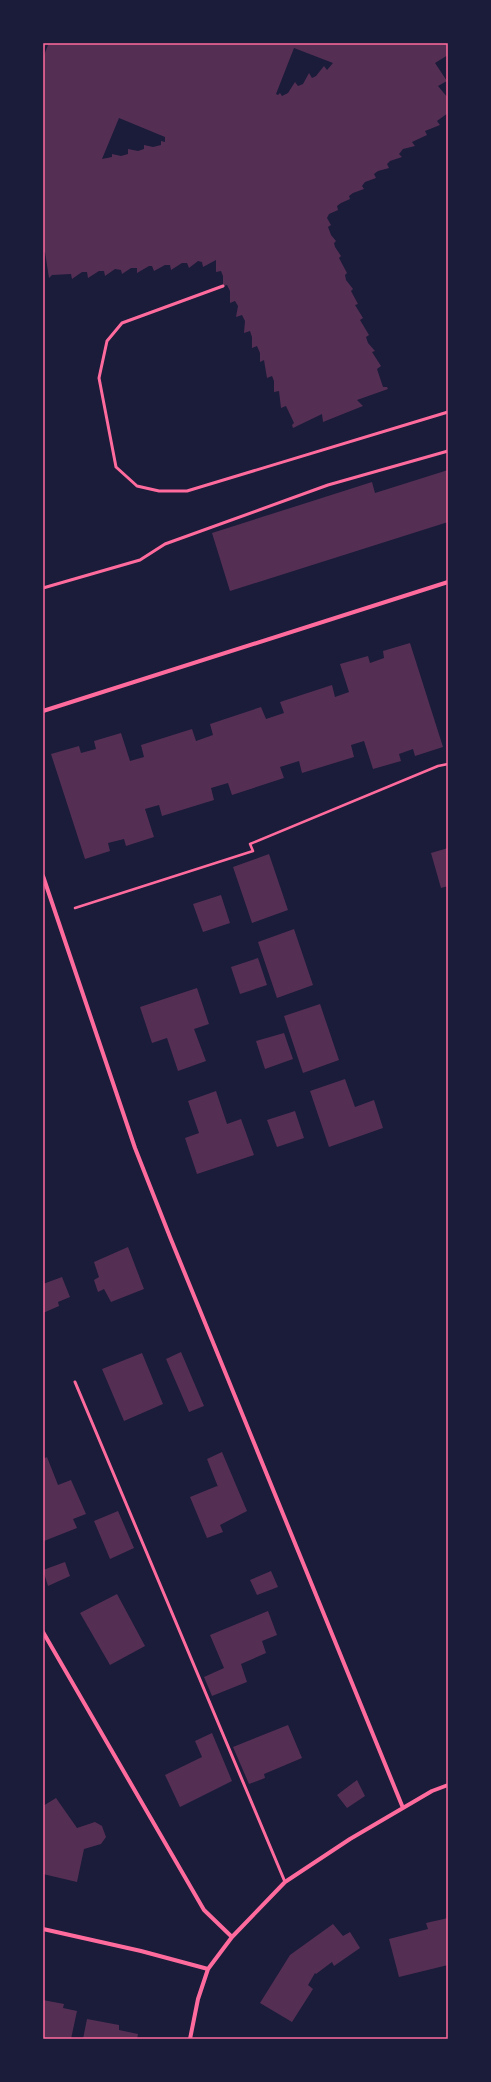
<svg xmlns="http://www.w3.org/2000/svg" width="491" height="2082" font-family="'Work Sans',sans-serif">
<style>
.building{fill:#542f53;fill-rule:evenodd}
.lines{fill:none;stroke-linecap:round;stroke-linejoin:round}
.path{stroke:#ff6b9d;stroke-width:2.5}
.service{stroke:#ff6b9d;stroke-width:3}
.minor{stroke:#ff6b9d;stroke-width:4}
.neatline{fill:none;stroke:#ff6b9d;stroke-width:1.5}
</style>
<rect width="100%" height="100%" fill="#1b1b3a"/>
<!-- building -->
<path class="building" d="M43,43h405v12l-13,8 12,18 -9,5 10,12v15l-11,8 3,4 -15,6 2,4 -15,7 3,4 -12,3 -4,5 3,3 -12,4 -3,3 2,4 -11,3 -4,3 2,4 -11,4 -3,4 2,3 -11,4 -4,3 1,3 -9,4 -4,3 1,4 -9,4 -2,4 4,7 -3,2 3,8 5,6 -2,2 1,4 6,9 -2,2 8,15 -2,2 1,5 7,9 -2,2 7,13 -3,1 8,13 -3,2 9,15 -3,2 2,6 7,8 -3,1 9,14 -4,3 6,18h4l1,2 -31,11 6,6 -40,16 -1,-8 -29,14 -1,-3 2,-2 -8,-17 -5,2 -2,-17 -5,1v-11l-2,-5 -5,2 -3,-18 -4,2v-9l-3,-7 -5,2v-11l-2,-6 -6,2 1,-12 -3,-6 -6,2 2,-11 -3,-5 -5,2v-12l-3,-6 -4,1v-10l-2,-5 -5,1v-12l-13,7 -1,-5 -4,-1 -9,7 -2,-5h-5l-11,7 -1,-5h-5l-11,6 -2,-5h-3l-12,7v-5h-6l-9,6 -1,-4 -6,-1 -10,7 -1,-5h-5l-11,7 -1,-6h-5l-10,7 -1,-5 -19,1 -3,3 -4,-26h-2v-194l5,-13 -2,-1 -3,7zM294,48l39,15 -6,7 -3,-4 -8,10 -4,2 -3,-5 -6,11 -5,2 -3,-4 -7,11 -6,3 -2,-3 -2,2 -2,-1zM119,118l46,19v5l-4,-1v4l-8,2 -9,-2v4l-6,2 -10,-2v5l-7,2 -9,-2v3l-10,2z
M448,470v52l-218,69 -18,-58 160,-51 3,11z
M410,643l33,104 -28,9 -2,-7 -14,5 2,7 -28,8 -9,-28 -13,4 3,12 -52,16 -3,-12 -19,6 4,11 -52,17 -4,-12 -17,5 3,12 -52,16 -3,-11 -14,4 9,28 -28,9 -2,-7 -16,4 2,8 -25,8 -34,-105 28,-8 2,7 15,-4 -2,-8 27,-8 9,28 14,-4 -3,-12 51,-16 4,12 17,-6 -3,-11 51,-17 5,12 18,-6 -4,-11 52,-17 3,12 14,-5 -9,-28 28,-8 2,7 14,-5 -1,-7z
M448,848v38l-7,2 -10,-35z
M269,854l19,56 -36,13 -19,-56z
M221,895l9,28 -27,9 -10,-28z
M294,929l19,56 -36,13 -19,-56z
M258,958l9,27 -27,9 -9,-27z
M197,988l12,36 -15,5 12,32 -28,10 -11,-33 -15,5 -12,-36z
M320,1004l19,56 -36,13 -19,-57z
M284,1033l9,26 -28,10 -9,-28z
M345,1079l10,28 19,-7 9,28 -54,19 -19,-56z
M216,1091l11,33 14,-5 13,36 -57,19 -12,-36 14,-5 -11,-32z
M295,1111l9,27 -27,9 -10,-27z
M128,1247l16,42 -33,13 -7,-13 -6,3 -4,-12 5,-3 -5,-15z
M62,1277l8,20 -12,5 1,4 -16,7v-29z
M181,1352l23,54 -15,6 -23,-53z
M142,1353l21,51 -39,17 -22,-52z
M222,1452l25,59 -27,14 3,7 -16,6 -17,-41 27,-11 1,1 -11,-28z
M47,1457l11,28 13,-5 15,34 -13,5 4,9 -33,13 -1,-82z
M118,1511l16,37 -24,11 -16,-38z
M65,1562l5,14 -22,10 -5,-16z
M271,1571l7,16 -21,8 -7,-15z
M117,1594l28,52 -35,19 -30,-52z
M268,1611l9,24 -15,6 4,12 -25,11 6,18 -35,14 -8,-19 20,-9 -14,-33z
M288,1725l14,33 -38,16 1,4 -16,6 -16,-37z
M212,1733l20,48 -52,26 -15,-32 37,-18 -7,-16z
M357,1780l8,16 -18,12 -10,-13z
M56,1798l21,30 18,-6 7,4 4,11 -5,7 -17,5 -7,33 -34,-8v-68z
M448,1918v47l-49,12 -10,-38 39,-10 -2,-6z
M333,1924l10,12 7,-4 10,16 -26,18 -2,-4 -16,12 -1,-1 -7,12 5,4 -21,33 -32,-19 30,-48z
M43,2000l21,4 -1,4 14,3 -6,28h-28z
M87,2019l32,6v5l19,4 -1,5h-54z"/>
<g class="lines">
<!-- path -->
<path class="path" d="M75,908l178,-57 -3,-7 188,-78 10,-2"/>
<!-- service -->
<path class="service" d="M223,286l-101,37 -15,18 -8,37 17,89 21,19 22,5h28l261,-79
M43,588l97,-28 25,-16 163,-59 120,-34
M75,1382l210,500"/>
<!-- minor -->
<path class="minor" d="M43,711l405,-129
M43,876l92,272 35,89 233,571
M43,1632l161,278 28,27
M43,1929l98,22 67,18
M190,2039l8,-40 10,-30 24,-32 53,-55 65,-43 82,-48 16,-6"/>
</g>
<!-- border -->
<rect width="491" height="2082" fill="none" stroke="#1b1b3a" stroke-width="88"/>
<rect x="44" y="44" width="403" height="1994" class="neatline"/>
</svg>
